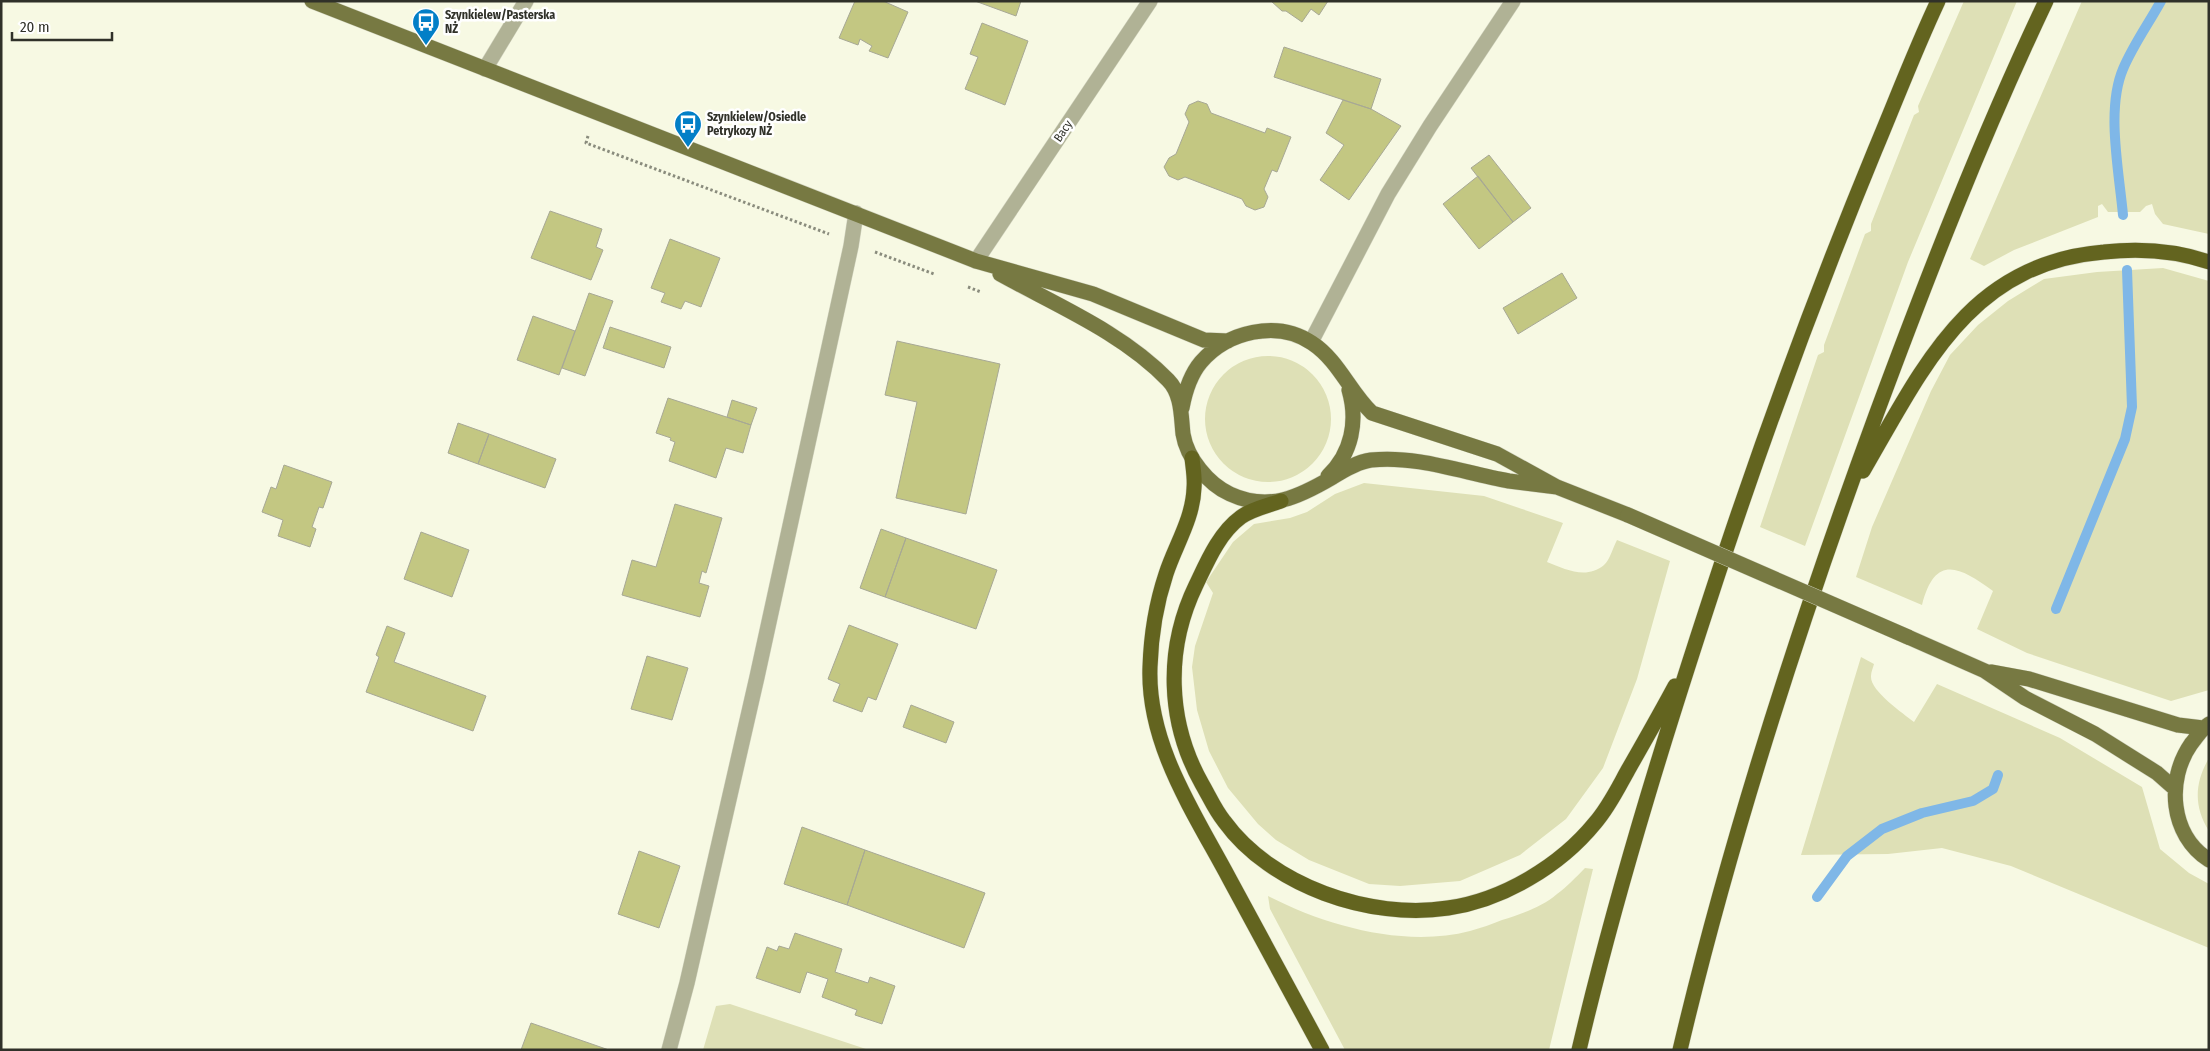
<svg xmlns="http://www.w3.org/2000/svg" width="2210" height="1051" font-family="'Fira Sans Condensed',sans-serif">
<style>
.green{fill:#dee0b6}
.lines{fill:none;stroke-linecap:round;stroke-linejoin:round}
.stream{stroke:#7fb7e7;stroke-width:10}
.building{fill:#c3c782;stroke:#a7a895}
.minor-casing{stroke:#d3d5c2;stroke-width:16}
.major-casing{stroke:#d3d5c2;stroke-width:16}
.highway-casing{stroke:#d3d5c2;stroke-width:16}
.path{stroke:#8a8c7d;stroke-width:3;stroke-dasharray:2.5 2.5;stroke-linecap:butt}
.minor{stroke:#b0b295;stroke-width:15}
.major{stroke:#777942;stroke-width:15}
.highway{stroke:#63641f;stroke-width:15}
.major-bridge-casing{stroke:#d3d5c2;stroke-width:16;stroke-linecap:butt}
.major-bridge{stroke:#777942;stroke-width:15}
.labels{text-anchor:middle;dominant-baseline:central;stroke-width:5;stroke-linejoin:round;paint-order:stroke}
.poi-label{font-size:12px;font-weight:bold;fill:#303129;stroke:#fff;text-anchor:start}
.street-label{font-size:12px;fill:#303129;stroke:#fff}
</style>
<rect width="100%" height="100%" fill="#f7f9e3"/>
<!-- green -->
<path class="green" d="M1964,1h53l-109,261 -103,284 -45,-19 58,-172 6,-3v-7l41,-111 6,-3v-7l43,-109 5,-3 -1,-6z
M2082,1h126l1,233 -46,-10 -8,-10 -3,-10 -6,2 -6,6h-32l-6,-8 -4,2v11l-84,33 -30,16 -14,-7z
M2163,268l46,13v409l-38,11 -144,-48 -50,-24 16,-38c-34,-25 -58,-37 -71,14l-66,-28 16,-50 59,-136 19,-36 28,-30 30,-24 36,-22 53,-7z
M1205 419a63 63 0 1 1 126 0a63 63 0 1 1-126 0Z
M1364,483l120,13 79,27 -16,39c18,7 39,18 57,3 6,-5 9,-18 13,-25l53,21 -33,118 -34,89 -37,51 -46,36 -60,26 -60,5 -31,-2 -60,-24 -33,-20 -18,-16 -30,-36 -19,-37 -12,-41 -5,-43 3,-21 18,-53 -7,-11 27,-40 21,-18 36,-6 17,-6 28,-18z
M1861,657l13,7c-1,4 -3,8 -3,12 -1,15 32,37 43,46l23,-38 123,54 82,49 18,62 29,24 20,11v64l-198,-82 -69,-18 -54,6 -87,1z
M2209,758v73c-16,-25 -14,-49 0,-73z
M1585,868l8,1 -44,181h-204l-75,-141 -2,-13c58,30 137,52 202,35 11,-3 22,-7 32,-11 19,-6 40,-13 55,-26 10,-7 19,-17 28,-26z
M730,1004l139,46h-166l13,-44z"/>
<g class="lines">
<!-- stream -->
<path class="stream" d="M2123,215c-4,-44 -17,-106 0,-146 10,-24 26,-46 38,-68
M2056,609l69,-170 7,-32 -5,-137
M1817,897l30,-41 35,-27 40,-16 51,-12 20,-12 5,-14"/>
</g>
<!-- building -->
<path class="building" d="M855,1h28l25,11 -20,46 -19,-7 3,-5 -12,-7 -2,6 -19,-7z
M975,1h46l-5,15z
M1271,1h57l-9,14 -8,-6 -9,13 -16,-11h-4z
M982,23l46,18 -23,64 -40,-16 13,-32 -8,-3z
M1284,47l97,32 -10,30 -97,-32z
M1343,100l28,9 30,17 -52,74 -29,-20 24,-35 -18,-12z
M1198,101l9,3 4,9 54,20 2,-5 24,9 -14,35 -5,-2 -8,19 4,8 -4,10 -9,3 -9,-4 -4,-7 -57,-22 -7,3 -9,-4 -5,-9 5,-9 7,-4 13,-32 -4,-8 4,-9z
M1489,155l42,53 -18,14 -42,-54z
M1478,176l35,46 -34,27 -36,-45z
M550,211l52,18 -6,18 7,3 -12,30 -60,-22z
M670,239l50,19 -19,49 -16,-6 -4,8 -20,-7 4,-9 -14,-5z
M1562,273l15,25 -59,36 -15,-26z
M589,293l24,8 -28,75 -23,-8z
M533,316l42,15 -16,44 -42,-15z
M610,327l61,20 -7,21 -61,-20z
M897,341l103,23 -34,150 -70,-16 21,-96 -32,-7z
M668,398l83,27 -8,28 -17,-5 -10,30 -47,-17 6,-19 -5,-2 1,-2 -15,-5z
M732,400l25,8 -6,17 -24,-8z
M458,423l31,11 -11,30 -30,-11z
M489,434l67,25 -11,29 -67,-24z
M284,465l48,17 -9,26 -4,-1 -7,20 4,2 -6,18 -32,-11 5,-16 -21,-8 9,-25 5,2z
M675,504l47,14 -16,55 -4,-2 -3,12 10,3 -9,31 -78,-22 10,-35 24,7z
M881,529l25,9 -21,59 -25,-9z
M421,532l48,18 -17,47 -48,-18z
M906,538l91,32 -21,59 -91,-32z
M849,625l49,19 -22,56 -8,-3 -6,15 -29,-11 7,-17 -12,-5z
M387,626l18,7 -11,29 92,34 -13,35 -107,-39 13,-35 -3,-2z
M647,656l41,12 -16,52 -41,-11z
M911,705l43,17 -8,21 -43,-16z
M802,827l63,23 -18,55 -63,-21z
M865,850l120,43 -21,55 -117,-43z
M639,851l41,15 -21,62 -41,-14z
M795,933l47,16 -7,23 33,11 2,-6 25,9 -13,38 -27,-9 2,-5 -35,-13 6,-18 -21,-7 -7,21 -44,-15 11,-31 10,4 2,-5 10,3z
M531,1023l78,27h-88z"/>
<g class="lines">
<!-- minor casing -->
<g class="minor-casing">
<path id="minor" d="M485,69l41,-68
M976,261l174,-260
M1311,342l77,-148 42,-68 83,-125
M669,1050l18,-67 70,-306 94,-431 5,-33"/>
</g>
<!-- major casing -->
<g class="major-casing">
<path id="major" d="M312,1l664,260 117,33 111,46 24,1
M1000,274c56,31 123,59 168,106 14,14 13,36 15,54 4,24 25,50 47,60 39,18 69,3 103,-17 11,-7 24,-15 38,-17 46,-5 93,13 138,21 16,2 32,4 48,6
M1182,408c3,-16 8,-33 19,-46 26,-30 76,-43 111,-19 27,18 37,48 60,70l125,41 60,33 71,28
M1328,476c24,-23 30,-55 21,-86
M1908,637l77,34 40,27 70,36 62,39 17,15
M1991,672l38,7 149,46 25,3
M2209,724c-8,5 -12,13 -18,20 -25,36 -21,91 18,116"/>
</g>
<!-- highway casing -->
<g class="highway-casing">
<path id="highway" d="M1192,458c1,10 3,20 2,30 -1,31 -19,58 -28,86 -10,30 -15,61 -16,93 -3,78 45,147 80,213 31,57 61,113 92,170
M1863,471c60,-103 106,-208 241,-219 36,-4 70,-2 105,10
M1281,501c-14,5 -29,8 -40,16 -22,16 -34,45 -45,68 -31,64 -29,137 6,199 7,12 13,26 22,37 47,65 146,99 224,87 55,-8 112,-42 147,-85 14,-16 23,-35 33,-53 16,-28 32,-56 47,-84
M1579,1050c40,-170 93,-337 148,-503 45,-134 94,-266 148,-397 21,-50 40,-100 63,-149
M1680,1050c51,-216 120,-428 196,-635 52,-140 106,-279 170,-414"/>
</g>
<!-- path -->
<path class="path" d="M588,136l-2,7 243,91
M875,252l59,22
M968,287l13,5"/>
<!-- minor -->
<use href="#minor" class="minor"/>
<!-- major -->
<use href="#major" class="major"/>
<!-- highway -->
<use href="#highway" class="highway"/>
<!-- major-bridge casing -->
<g class="major-bridge-casing">
<path id="major-bridge" d="M1628,515l280,122"/>
</g>
<!-- major-bridge -->
<use href="#major-bridge" class="major-bridge"/>
</g>
<!-- icons -->
<defs>
<g id="bus-pin" transform="scale(1.4375)"><path d="M0 17L-7.5 6A9.5 9.5 0 1 1 7.5 6Z" fill="#027fc7" stroke="#fff"/><path d="M-5-6H5V4H4V6H2V4H-2V6H-4V4H-5ZM-3.5-4V0h7V-4ZM-3.5 1.2v1.5H-2V1.2ZM2 1.2v1.5H3.5V1.2Z" fill="#fff"/></g>
</defs>
<g fill-rule="evenodd">
<use href="#bus-pin" x="426" y="22"/>
<use href="#bus-pin" x="688" y="124"/>
</g>
<g class="labels">
<!-- poi labels -->
<g class="poi-label">
<text x="445" y="15">Szynkielew/Pasterska<tspan x="445" dy="14">NŻ</tspan></text>
<text x="707" y="117">Szynkielew/Osiedle<tspan x="707" dy="14">Petrykozy NŻ</tspan></text>
</g>
<!-- street labels -->
<g class="street-label">
<text transform="translate(1063 131) rotate(-56)">Bacy</text>
</g>
</g>
<!-- border -->
<rect width="2210" height="1051" fill="none" stroke="#303129" stroke-width="5"/>
<!-- scale -->
<path d="M12 32v8h100v-8" fill="none" stroke="#303129" stroke-width="2.5"/>
<text x="20" y="32" font-size="15" fill="#303129" stroke="#ffffff" stroke-width="4" paint-order="stroke">20 m</text>
</svg>
